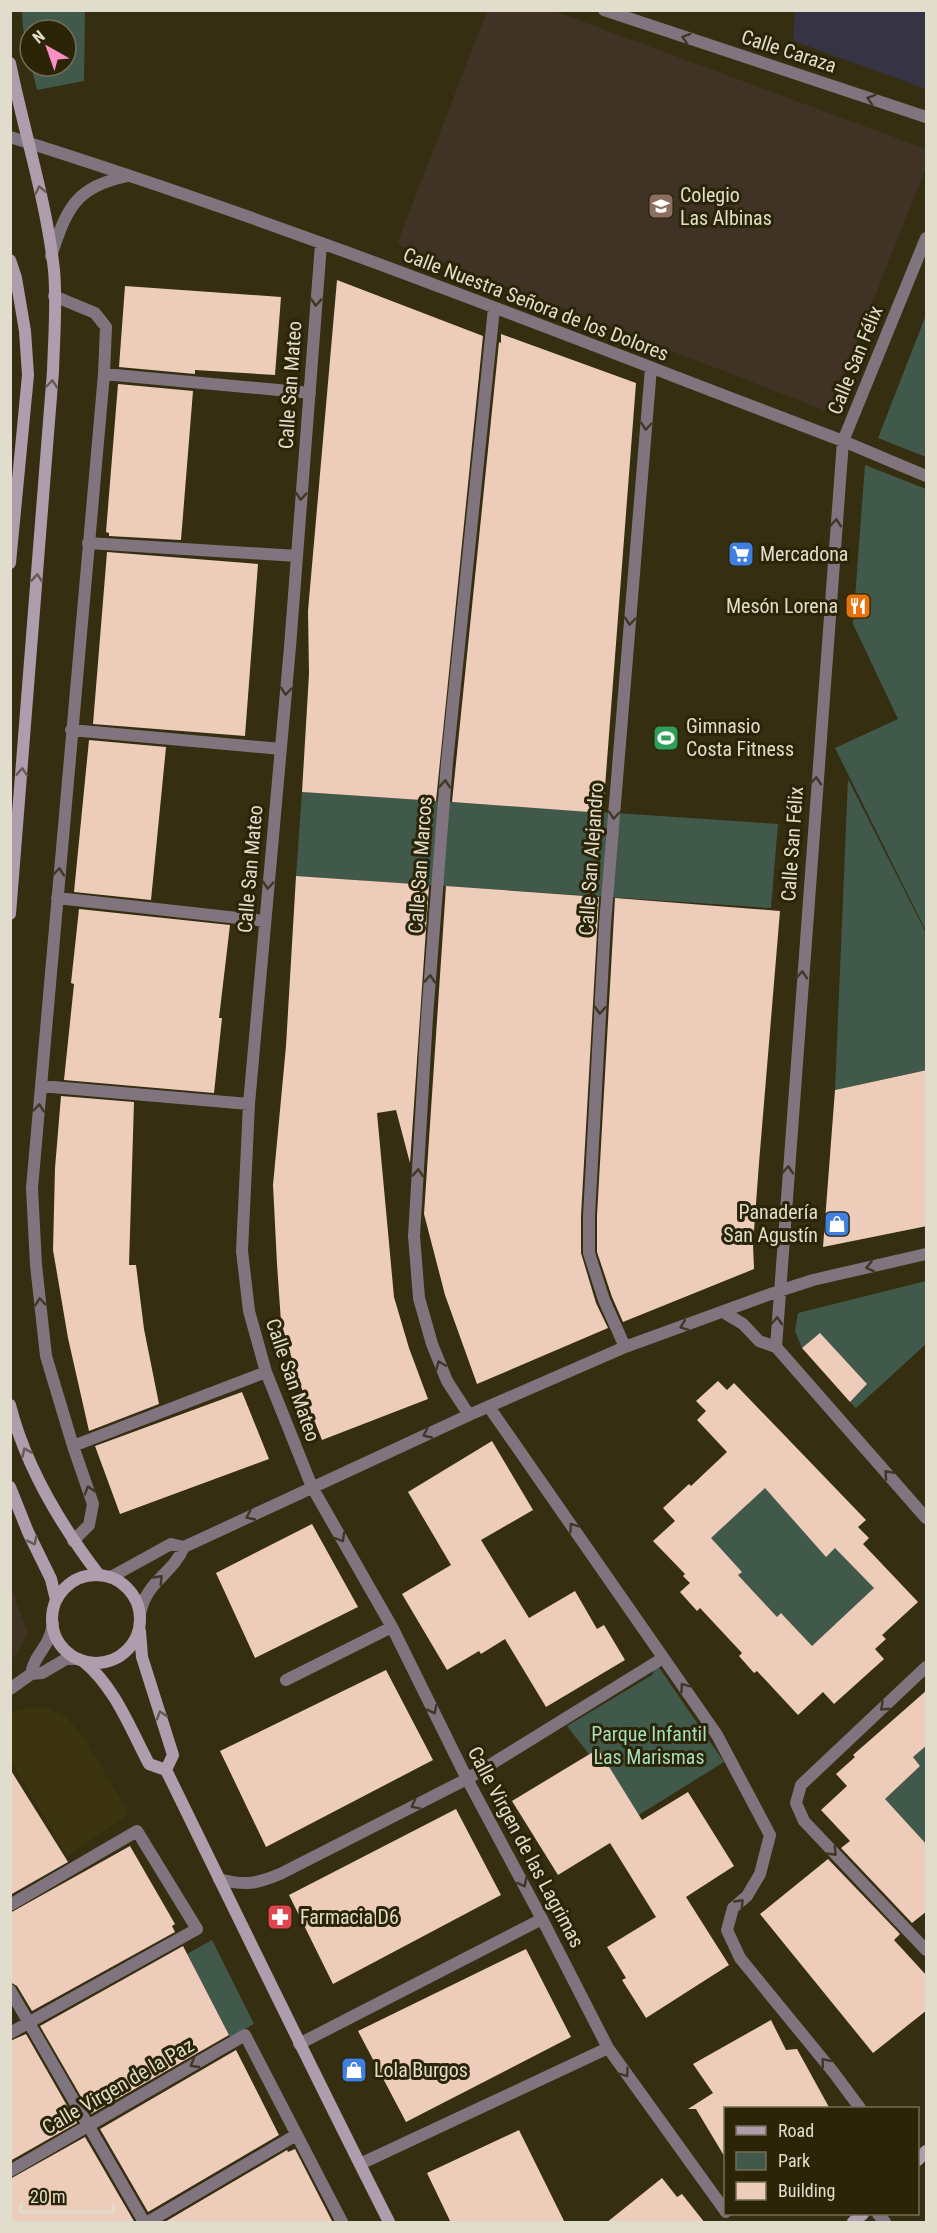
<svg xmlns="http://www.w3.org/2000/svg" width="937" height="2233" font-family="'Roboto Condensed',sans-serif">
<style>
.built{fill:#3c340e}
.industrial{fill:#363344}
.education{fill:#403325}
.green{fill:#41594b}
.building{fill:#edccb9;fill-rule:evenodd}
.lines{fill:none;stroke-linecap:round;stroke-linejoin:round}
.street{stroke:#80757f;stroke-width:12}
.secondary{stroke:#af9dae;stroke-width:12}
.oneway{stroke:#403825}
.oneway2{stroke:#665a52}
.labels{text-anchor:middle;dominant-baseline:central;stroke-width:6;stroke-linejoin:round;paint-order:stroke}
.street-label{font-size:20px;fill:#e0ddcc;stroke:#2b2407}
.poi-label{font-size:20px;fill:#e0ddcc;stroke:#2b2407;text-anchor:start}
.park-label{font-size:20px;fill:#a5dfbe;stroke:#2b2407}
</style>
<rect width="100%" height="100%" fill="#352e11"/>
<!-- built -->
<path class="built" d="M24,1708h23l19,9 18,20 45,77 -61,42 -57,-95v-48z"/>
<!-- industrial -->
<path class="industrial" d="M795,11h131v78l-133,-48z"/>
<!-- education -->
<path class="education" d="M487,11h67l372,138v19l-97,244 -432,-168z
M11,1587l17,47 -11,20 -6,5z"/>
<!-- green -->
<path class="green" d="M22,11h63l-1,70 -47,9 -6,-24h35v-36h-36v30l-7,-32z
M926,315v142l-48,-19z
M865,465l61,24v442l-91,-183 63,-29 -45,-95z
M848,779l78,154v137l-91,20z
M302,792l476,32 -7,84 -475,-32z
M926,1281v63l-70,64 -6,-6 17,-18 -47,-50 -18,14 -7,-17 3,-18z
M766,1473l48,47 -11,11 23,25 9,-8 14,10 53,58 -19,19 -17,-18 -50,44 -16,-28 -19,-20 -4,4 -39,-42 3,-4 -20,-21 -17,-9 41,-34z
M656,1663l68,99 -87,54 -70,-90 85,-51z
M926,1745v122l-48,-63 42,-38 -7,-9z
M212,1940l42,84 -24,13 -43,-83z"/>
<!-- building -->
<path class="building" d="M337,280l146,56 -47,465 -134,-9 7,-118 -1,-63z
M125,286l156,11 -6,78 -80,-5v4l-76,-7z
M501,334l135,49 -33,430 -151,-11 47,-460 2,1z
M118,384l75,7 -12,149 -72,-4v-3l-3,-1z
M107,552l151,12 -13,172 -152,-12z
M89,740l77,7 -15,153 -77,-8z
M296,876l133,9 -19,278 -14,-53 -19,3 17,184 15,51 19,51 -106,41 -24,-61 -17,-57 -4,-58 -4,-79 13,-139z
M446,886l153,11 -18,319v37l15,50 12,25 -131,56 -32,-89 -21,-81z
M615,898l165,13 -21,252 -6,81 1,25 -131,53 -11,-25 -15,-45v-36z
M79,909l151,16 -11,93h3l-8,75 -150,-13 10,-96 -3,-1z
M927,1070v156l-104,21 12,-157z
M61,1096l73,6 -5,163h7l8,64 15,75 -70,27 -21,-93 -15,-88 2,-82z
M820,1333l47,51 -17,18 -48,-54z
M718,1381l9,9 7,-7 132,137 -8,7 11,11 -6,6 55,58 -36,33 4,4 -11,10 9,10 -50,45 -11,-12 -25,23 -41,-44 -3,2 -15,-17 3,-3 -42,-45 -3,3 -17,-19 10,-9 -7,-7 2,-2 -32,-33 22,-20 -12,-13 26,-24 2,2 36,-34 -30,-32 9,-9 -10,-10zM765,1488l61,69 9,-9 39,40 -62,58 -31,-33 -4,4 -39,-42 4,-3 -31,-34z
M242,1392l27,67 -149,55 -25,-68z
M492,1441l41,69 -52,30 48,78 46,-27 22,38 7,-4 21,35 -79,47 -41,-68 -24,15 -2,-3 -32,19 -45,-76 49,-29 -43,-73z
M312,1524l46,83 -103,51 -39,-85z
M386,1670l47,90 -167,87 -46,-96z
M927,1690v55l-14,12 7,9 -35,33 42,46v66l-15,12 -71,-75 9,-7 -29,-31 26,-24 -11,-12 19,-17 -2,-2z
M598,1749l44,71 46,-28 46,74 -48,31 43,68 -83,53 -24,-38 4,-2 -19,-31 49,-30 -46,-74 -52,32 -46,-74z
M10,1769l58,93 -58,33z
M456,1809l45,86 -168,89 -44,-89z
M130,1846l45,78 -3,2 3,6 -143,79 -15,-25 -7,-4v-69z
M828,1859l72,75 -6,6 33,36v34l-54,43 -113,-139z
M183,1946l46,89 -138,79 -51,-88z
M526,1949l45,88 -165,85 -48,-91z
M771,2020l15,30 11,-1 33,60h-104v50l-30,-50h-8l25,-16 -20,-29z
M26,2034l51,89 -67,38v-120z
M236,2050l43,85 -131,77 -48,-83z
M519,2130l46,93h-114l-24,-50z
M85,2137l50,86h-125v-44z
M295,2149l38,74h-170l124,-73 1,2z
M662,2178l15,19 5,-3 23,29h-99z"/>
<g class="lines">
<!-- street -->
<path class="street" d="M604,10l322,107
M10,137c282,88 557,199 833,304l83,35
M926,238l-83,203 -67,906 150,171
M321,244l-31,403 -41,457 -7,147 7,60 17,61 46,115 80,140 75,152 75,140 66,129 118,164
M51,256c16,-48 24,-69 77,-80
M54,296l41,17 11,14 -2,47 -72,814 4,77 10,91 27,90 20,58 -4,21 -16,16
M104,374l206,19
M88,543l209,13
M71,730l210,19
M57,898l208,23
M41,1086l208,18
M723,1312l20,12 16,17 17,6
M625,1347l-21,-47 -15,-47v-37l16,-292 46,-556
M489,1407l228,328 53,100 -10,39 -13,22 -14,12 -6,22 13,28 94,115 26,35
M469,1415l-22,-34 -15,-37 -13,-46 -5,-62 13,-219 20,-255 47,-454
M73,1446l193,-74
M111,1577l60,-33 13,3 285,-132 156,-68 154,-56 34,-11 113,-26
M140,1614c6,-33 32,-39 44,-67
M926,1667l-125,118 -5,18 8,18 122,129
M31,1674c3,-20 18,-25 22,-50
M286,1680l106,-53
M10,1689l21,-15 11,-1 24,-14h13
M219,1879c26,7 37,5 61,-5l187,-95 196,-121
M10,1905l127,-74 60,98 -187,104
M10,1990l134,232
M299,2044l243,-125
M360,2164l248,-116
M10,2171l235,-136 97,187
M878,2214l7,8
M148,2222l148,-87"/>
<!-- secondary -->
<path class="secondary" d="M10,63c14,69 36,136 44,207 3,33 0,68 -1,101l-43,543
M10,260l6,18 9,53 3,44 -18,188
M10,1405c16,63 50,119 89,170
M10,1487l18,45 23,47 5,21
M52 1619a44 44 0 1 1 88 0a44 44 0 1 1-88 0Z
M140,1631l2,26 31,98 -7,15
M83,1661c32,26 47,67 66,103l17,6c74,151 147,302 223,452
M918,2160l8,-9
M853,2222l10,-8"/>
</g>
<!-- one-way arrows -->
<defs><path id="oneway-chevron" d="M-2-3.5L2.5 0L-2 3.5" fill="none" stroke-width="1.6" stroke-linecap="round" stroke-linejoin="round" transform="scale(1.5)"/></defs>
<g class="oneway">
<use href="#oneway-chevron" transform="translate(686 38) rotate(-162)"/>
<use href="#oneway-chevron" transform="translate(871 99) rotate(-162)"/>
<use href="#oneway-chevron" transform="translate(316 302) rotate(94)"/>
<use href="#oneway-chevron" transform="translate(646 426) rotate(95)"/>
<use href="#oneway-chevron" transform="translate(301 496) rotate(94)"/>
<use href="#oneway-chevron" transform="translate(836 523) rotate(-86)"/>
<use href="#oneway-chevron" transform="translate(630 621) rotate(95)"/>
<use href="#oneway-chevron" transform="translate(286 691) rotate(95)"/>
<use href="#oneway-chevron" transform="translate(816 781) rotate(-86)"/>
<use href="#oneway-chevron" transform="translate(445 784) rotate(-86)"/>
<use href="#oneway-chevron" transform="translate(614 815) rotate(95)"/>
<use href="#oneway-chevron" transform="translate(59 872) rotate(-85)"/>
<use href="#oneway-chevron" transform="translate(268 885) rotate(95)"/>
<use href="#oneway-chevron" transform="translate(802 975) rotate(-86)"/>
<use href="#oneway-chevron" transform="translate(430 979) rotate(-86)"/>
<use href="#oneway-chevron" transform="translate(600 1010) rotate(93)"/>
<use href="#oneway-chevron" transform="translate(39 1108) rotate(-85)"/>
<use href="#oneway-chevron" transform="translate(788 1170) rotate(-86)"/>
<use href="#oneway-chevron" transform="translate(418 1173) rotate(-86)"/>
<use href="#oneway-chevron" transform="translate(870 1267) rotate(167)"/>
<use href="#oneway-chevron" transform="translate(40 1302) rotate(-96)"/>
<use href="#oneway-chevron" transform="translate(777 1321) rotate(-87)"/>
<use href="#oneway-chevron" transform="translate(684 1326) rotate(160)"/>
<use href="#oneway-chevron" transform="translate(440 1365) rotate(-112)"/>
<use href="#oneway-chevron" transform="translate(427 1434) rotate(155)"/>
<use href="#oneway-chevron" transform="translate(888 1474) rotate(-132)"/>
<use href="#oneway-chevron" transform="translate(89 1490) rotate(-107)"/>
<use href="#oneway-chevron" transform="translate(250 1516) rotate(155)"/>
<use href="#oneway-chevron" transform="translate(573 1527) rotate(-125)"/>
<use href="#oneway-chevron" transform="translate(341 1538) rotate(60)"/>
<use href="#oneway-chevron" transform="translate(159 1579) rotate(-46)"/>
<use href="#oneway-chevron" transform="translate(684 1687) rotate(-125)"/>
<use href="#oneway-chevron" transform="translate(884 1707) rotate(137)"/>
<use href="#oneway-chevron" transform="translate(433 1710) rotate(64)"/>
<use href="#oneway-chevron" transform="translate(415 1805) rotate(153)"/>
<use href="#oneway-chevron" transform="translate(833 1852) rotate(46)"/>
<use href="#oneway-chevron" transform="translate(523 1883) rotate(62)"/>
<use href="#oneway-chevron" transform="translate(740 1903) rotate(-46)"/>
<use href="#oneway-chevron" transform="translate(825 2062) rotate(-129)"/>
<use href="#oneway-chevron" transform="translate(194 2064) rotate(150)"/>
<use href="#oneway-chevron" transform="translate(625 2073) rotate(54)"/>
</g>
<g class="oneway2">
<use href="#oneway-chevron" transform="translate(40 190) rotate(-102)"/>
<use href="#oneway-chevron" transform="translate(52 384) rotate(-85)"/>
<use href="#oneway-chevron" transform="translate(37 578) rotate(-86)"/>
<use href="#oneway-chevron" transform="translate(22 772) rotate(-86)"/>
<use href="#oneway-chevron" transform="translate(26 1452) rotate(-114)"/>
<use href="#oneway-chevron" transform="translate(33 1541) rotate(64)"/>
<use href="#oneway-chevron" transform="translate(161 1715) rotate(-107)"/>
</g>
<!-- icons -->
<defs>
<g id="school-square" transform="scale(1.35)"><rect x="-9" y="-9" width="18" height="18" rx="4" fill="#8d6e63" stroke="#2b2407"/><path d="M0-5L7-2L0 1L-7-2ZM-4 1L0 2.5L4 1V4Q0 6-4 4Z" fill="#fff"/></g>
<g id="supermarket-square" transform="scale(1.35)"><rect x="-9" y="-9" width="18" height="18" rx="4" fill="#3f7fe0" stroke="#2b2407"/><path d="M-6-5.5h2.5l.6 2H6L4.5 2H-2.5L-4.4-4H-6ZM-1.5 3.2a1.3 1.3 0 1 0 .1 0ZM3 3.2a1.3 1.3 0 1 0 .1 0Z" fill="#fff"/></g>
<g id="restaurant-square" transform="scale(1.35)"><rect x="-9" y="-9" width="18" height="18" rx="4" fill="#e8710a" stroke="#2b2407"/><path d="M-5-6h1v4h1v-4h1v4h1v-4h1v5L-1.5 .5V6h-2V.5L-5-1ZM5-6V6H3V1.5H1.5Q1.5-4 5-6Z" fill="#fff"/></g>
<g id="stadium-square" transform="scale(1.35)"><rect x="-9" y="-9" width="18" height="18" rx="4" fill="#2e9e5b" stroke="#2b2407"/><path d="M0-5a6.5 5 0 1 0 0 10a6.5 5 0 1 0 0-10ZM-3.5-1.8h7v3.6h-7Z" fill="#fff"/></g>
<g id="shop-square" transform="scale(1.35)"><rect x="-9" y="-9" width="18" height="18" rx="4" fill="#3f7fe0" stroke="#2b2407"/><path d="M-5-2.5h2.3a2.7 3.5 0 0 1 5.4 0H5L5.5 6h-11ZM-1.5-2.5h3a1.5 2.3 0 0 0-3 0Z" fill="#fff"/></g>
<g id="pharmacy-square" transform="scale(1.35)"><rect x="-9" y="-9" width="18" height="18" rx="4" fill="#e0444e" stroke="#2b2407"/><path d="M-2-6h4v4h4v4h-4v4h-4v-4h-4v-4h4Z" fill="#fff"/></g>
</defs>
<g fill-rule="evenodd">
<use href="#school-square" x="661" y="206"/>
<use href="#supermarket-square" x="741" y="554"/>
<use href="#restaurant-square" x="858" y="606"/>
<use href="#stadium-square" x="666" y="738"/>
<use href="#shop-square" x="837" y="1224"/>
<use href="#pharmacy-square" x="280" y="1917"/>
<use href="#shop-square" x="354" y="2070"/>
</g>
<g class="labels">
<!-- street labels -->
<g class="street-label">
<text transform="translate(789 51) rotate(18)">Calle Caraza</text>
<text transform="translate(536 304) rotate(21)">Calle Nuestra Señora de los Dolores</text>
<text transform="translate(855 360) rotate(-68)">Calle San Félix</text>
<text transform="translate(290 385) rotate(-86)">Calle San Mateo</text>
<text transform="translate(792 844) rotate(-86)">Calle San Félix</text>
<text transform="translate(591 859) rotate(-86)">Calle San Alejandro</text>
<text transform="translate(420 865) rotate(-86)">Calle San Marcos</text>
<text transform="translate(250 869) rotate(-85)">Calle San Mateo</text>
<text transform="translate(293 1380) rotate(71)">Calle San Mateo</text>
<text transform="translate(526 1847) rotate(62)">Calle Virgen de las Lagrimas</text>
<text transform="translate(118 2086) rotate(-30)">Calle Virgen de la Paz</text>
</g>
<!-- poi labels -->
<g class="poi-label">
<text x="680" y="195">Colegio<tspan x="680" dy="23">Las Albinas</tspan></text>
<text x="760" y="554">Mercadona</text>
<text x="838" y="606" text-anchor="end">Mesón Lorena</text>
<text x="686" y="726">Gimnasio<tspan x="686" dy="23">Costa Fitness</tspan></text>
<text x="818" y="1212" text-anchor="end">Panadería<tspan x="818" dy="23">San Agustín</tspan></text>
<text x="300" y="1917">Farmacia D6</text>
<text x="374" y="2070">Lola Burgos</text>
</g>
<!-- park labels -->
<g class="park-label">
<text x="649" y="1734">Parque Infantil<tspan x="649" dy="23">Las Marismas</tspan></text>
</g>
</g>
<!-- border -->
<rect width="937" height="2233" fill="none" stroke="#e0ddcc" stroke-width="24"/>
<!-- legend -->
<rect x="724" y="2107" width="195" height="108" fill="#2b2407" stroke="#736e56" stroke-width="1.5"/>
<rect x="736" y="2126" width="30" height="9" fill="#af9dae" stroke="#736e56" stroke-width="1.5"/>
<text x="778" y="2137" font-size="18" fill="#e0ddcc">Road</text>
<rect x="736" y="2152" width="30" height="18" fill="#41594b" stroke="#736e56" stroke-width="1.5"/>
<text x="778" y="2167" font-size="18" fill="#e0ddcc">Park</text>
<rect x="736" y="2182" width="30" height="18" fill="#edccb9" stroke="#736e56" stroke-width="1.5"/>
<text x="778" y="2197" font-size="18" fill="#e0ddcc">Building</text>
<!-- north arrow -->
<g transform="translate(48 48) rotate(320)"><circle r="28" fill="#2b2407" stroke="#736e56" stroke-width="1.5"/>
<path d="M0-4.5L10 22L0 15L-10 22Z" fill="#fa8fc6"/>
<text y="-9" font-size="16" font-weight="bold" text-anchor="middle" fill="#e0ddcc">N</text>
</g>
<!-- scale -->
<path d="M21 2203v9h92v-9" fill="none" stroke="#e0ddcc" stroke-width="3"/>
<text x="30" y="2203" font-size="18" fill="#e0ddcc" stroke="#2b2407" stroke-width="4.5" paint-order="stroke">20 m</text>
</svg>
